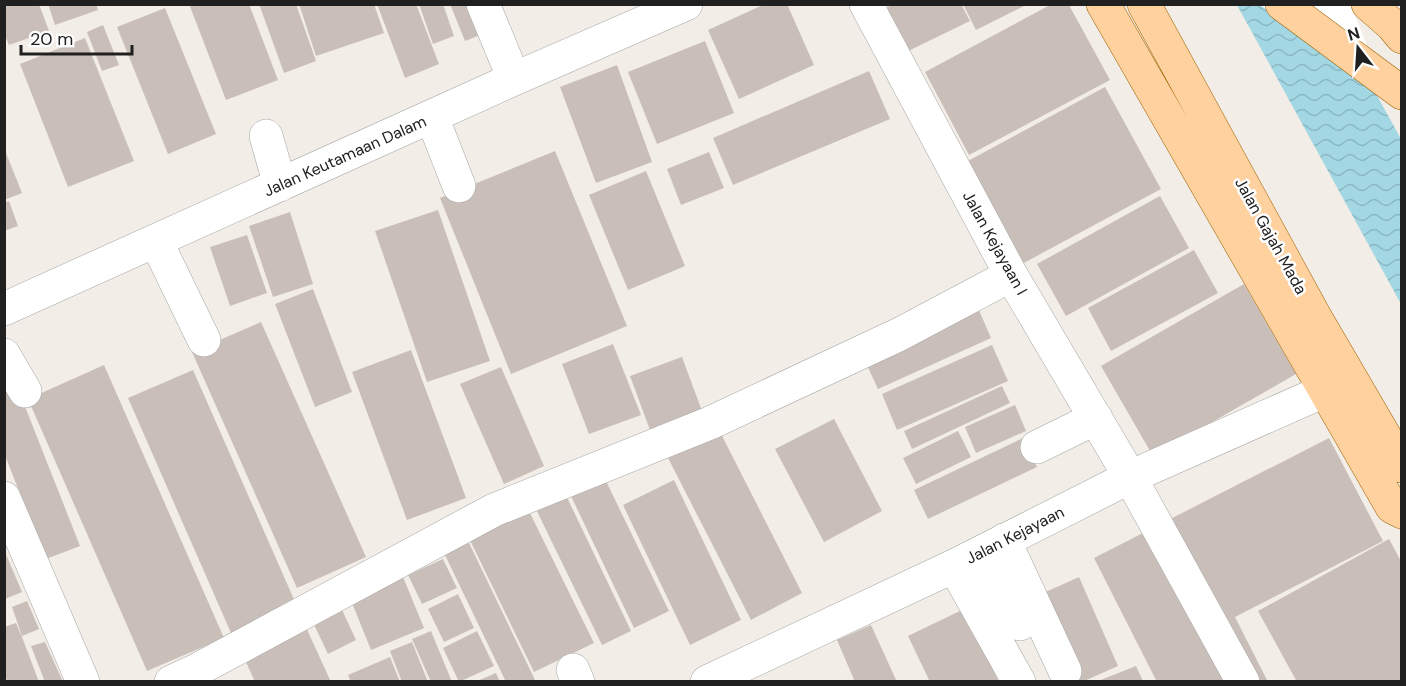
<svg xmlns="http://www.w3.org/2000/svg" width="1406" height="686" font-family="'DM Sans',sans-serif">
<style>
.water{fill:url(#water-waves)}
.pier{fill:#fff}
.building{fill:#cabfb8}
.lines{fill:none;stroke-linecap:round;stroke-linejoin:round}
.minor-casing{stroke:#a7a7a7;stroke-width:34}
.major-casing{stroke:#9d6200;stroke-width:34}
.minor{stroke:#fff;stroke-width:33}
.major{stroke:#ffd19e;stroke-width:33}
.labels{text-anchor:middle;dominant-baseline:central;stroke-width:5;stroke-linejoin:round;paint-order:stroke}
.street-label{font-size:16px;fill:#202020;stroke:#fff}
</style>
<defs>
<pattern id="water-waves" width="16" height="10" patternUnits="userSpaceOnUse" patternTransform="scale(1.5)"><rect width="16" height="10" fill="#a2d7e3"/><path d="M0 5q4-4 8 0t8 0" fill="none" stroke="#8bb8c2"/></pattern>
</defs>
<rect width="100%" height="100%" fill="#f2ede6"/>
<!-- water -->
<path class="water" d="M1237,5h90l74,134v165z"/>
<!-- pier -->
<path class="pier" d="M1260,5h91l27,69v11z"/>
<!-- building -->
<path class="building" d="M4,4h35l10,27 -40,14 -5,-12z
M48,4h48l2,6 -43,15z
M189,4h60l29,76 -52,20z
M259,4h37l20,57 -32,12z
M299,4h75l10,29 -68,23z
M377,4h39l23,60 -34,14z
M419,4h24l11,32 -21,8z
M450,4h27l11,28 -23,9z
M765,4h22l27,61 -75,34 -31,-69z
M893,4h68l9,17 -70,34 -21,-43z
M963,4h65l-52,26z
M1050,5h19l41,75 -141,75 -44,-83z
M165,8l51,126 -48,20 -51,-127z
M103,25l16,40 -17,6 -15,-39z
M85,38l49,123 -66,26 -48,-123z
M705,41l29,72 -77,31 -29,-72z
M617,65l35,97 -56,21 -36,-96z
M869,71l21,48 -157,66 -20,-47z
M1105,87l56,102 -139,75 -56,-102z
M4,148l18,45 -18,7z
M555,151l72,175 -116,48 -71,-176z
M709,152l15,36 -43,17 -14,-36z
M646,171l39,95 -57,24 -39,-95z
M1160,196l29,52 -123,68 -29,-52z
M9,201l9,25 -14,5v-28z
M438,210l52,151 -63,21 -52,-151z
M290,212l23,72 -40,13 -24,-71z
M247,235l20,58 -37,13 -20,-59z
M1194,250l24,43 -107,58 -23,-43z
M1244,284l52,90 -143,82 -52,-90z
M313,289l39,103 -37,15 -40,-103z
M978,308l13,30 -113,51 -14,-30z
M261,322l105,235 -69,31 -105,-236z
M613,344l28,71 -52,19 -27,-70z
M992,345l16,36 -111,49 -15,-36z
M411,350l55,148 -59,22 -55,-148z
M682,357l20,54 -52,19 -20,-54z
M104,365l120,273 -77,33 -119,-272z
M501,367l43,99 -40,18 -44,-100z
M193,370l103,234 -65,29 -103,-235z
M15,381l65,165 -34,13 -42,-106v-67z
M1002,386l8,17 -98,46 -8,-18z
M1015,405l11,26 -50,22 -11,-26z
M834,419l48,92 -58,31 -49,-93z
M719,430l83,163 -51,27 -84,-164z
M958,431l13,26 -55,27 -13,-26z
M1023,438l14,29 -109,52 -14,-29z
M1329,438l54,103 -148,76 33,65h-111l-63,-124z
M604,477l65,134 -35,17 -64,-134z
M674,480l67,140 -51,25 -67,-140z
M562,487l69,144 -29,14 -70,-144z
M525,503l69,140 -60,29 -68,-140z
M1389,539l13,24v119h-105l-39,-71z
M469,543l67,139h-30l-61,-127z
M5,552l17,40 -17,7z
M443,559l14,29 -35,16 -14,-29z
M401,572l23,56 -53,22 -23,-57z
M1079,577l39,89 -36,16h-6l-37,-87z
M458,594l16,34 -30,14 -16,-33z
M337,599l19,41 -28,14 -20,-42z
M27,601l12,28 -17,7 -10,-29z
M964,609l35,73h-69l-22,-46z
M16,623l6,14 17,45h-31l-4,-8v-47z
M304,623l27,59h-76l-14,-31z
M871,625l26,57h-42l-18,-42z
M431,631l21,51h-21l-19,-43z
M477,631l17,35 -35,16 -16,-34z
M45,642l18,40h-18l-14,-36z
M412,642l16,40h-26l-12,-31z
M390,657l10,25h-49l-3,-7z
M1136,666l7,15h-45z
M496,673l4,9h-25z"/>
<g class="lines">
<!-- minor casing -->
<g class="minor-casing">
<path id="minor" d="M483,4l31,75
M866,4l145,271 119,202 113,205
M432,117l27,69
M266,136l14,49
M156,241l48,99
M4,309l510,-230 172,-75
M4,355l21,36
M1037,447l59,-29
M4,498l79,184
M1004,540l61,131
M982,552l38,72
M954,566l65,116
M573,670l5,12
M171,682l24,-11 299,-161 216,-87 190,-89 111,-59
M707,682l247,-116 176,-89 194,-86"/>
</g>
<!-- major casing -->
<g class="major-casing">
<path id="major" d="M1103,4l289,503 10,5
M1144,4l170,311 88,151
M1282,4l120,89
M1368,4l24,21 10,12"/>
</g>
<!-- minor -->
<use href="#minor" class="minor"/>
<!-- major -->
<use href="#major" class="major"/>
</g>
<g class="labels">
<!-- street labels -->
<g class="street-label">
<text transform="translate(345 156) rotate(-24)">Jalan Keutamaan Dalam</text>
<text transform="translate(1271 236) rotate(61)">Jalan Gajah Mada</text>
<text transform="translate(995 243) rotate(61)">Jalan Kejayaan I</text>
<text transform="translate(1015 535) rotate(-27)">Jalan Kejayaan</text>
</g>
</g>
<!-- border -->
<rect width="1406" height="686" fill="none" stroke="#202020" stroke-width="12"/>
<!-- north arrow -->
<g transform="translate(1358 48) rotate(343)" stroke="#ffffff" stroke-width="4.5" paint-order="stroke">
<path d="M0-4.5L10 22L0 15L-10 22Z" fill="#202020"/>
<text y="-9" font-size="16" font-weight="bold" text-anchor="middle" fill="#202020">N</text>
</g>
<!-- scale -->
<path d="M21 45v9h111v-9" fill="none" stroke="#202020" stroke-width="3"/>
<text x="30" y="45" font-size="18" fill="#202020" stroke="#ffffff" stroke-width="4.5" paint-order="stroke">20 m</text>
</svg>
